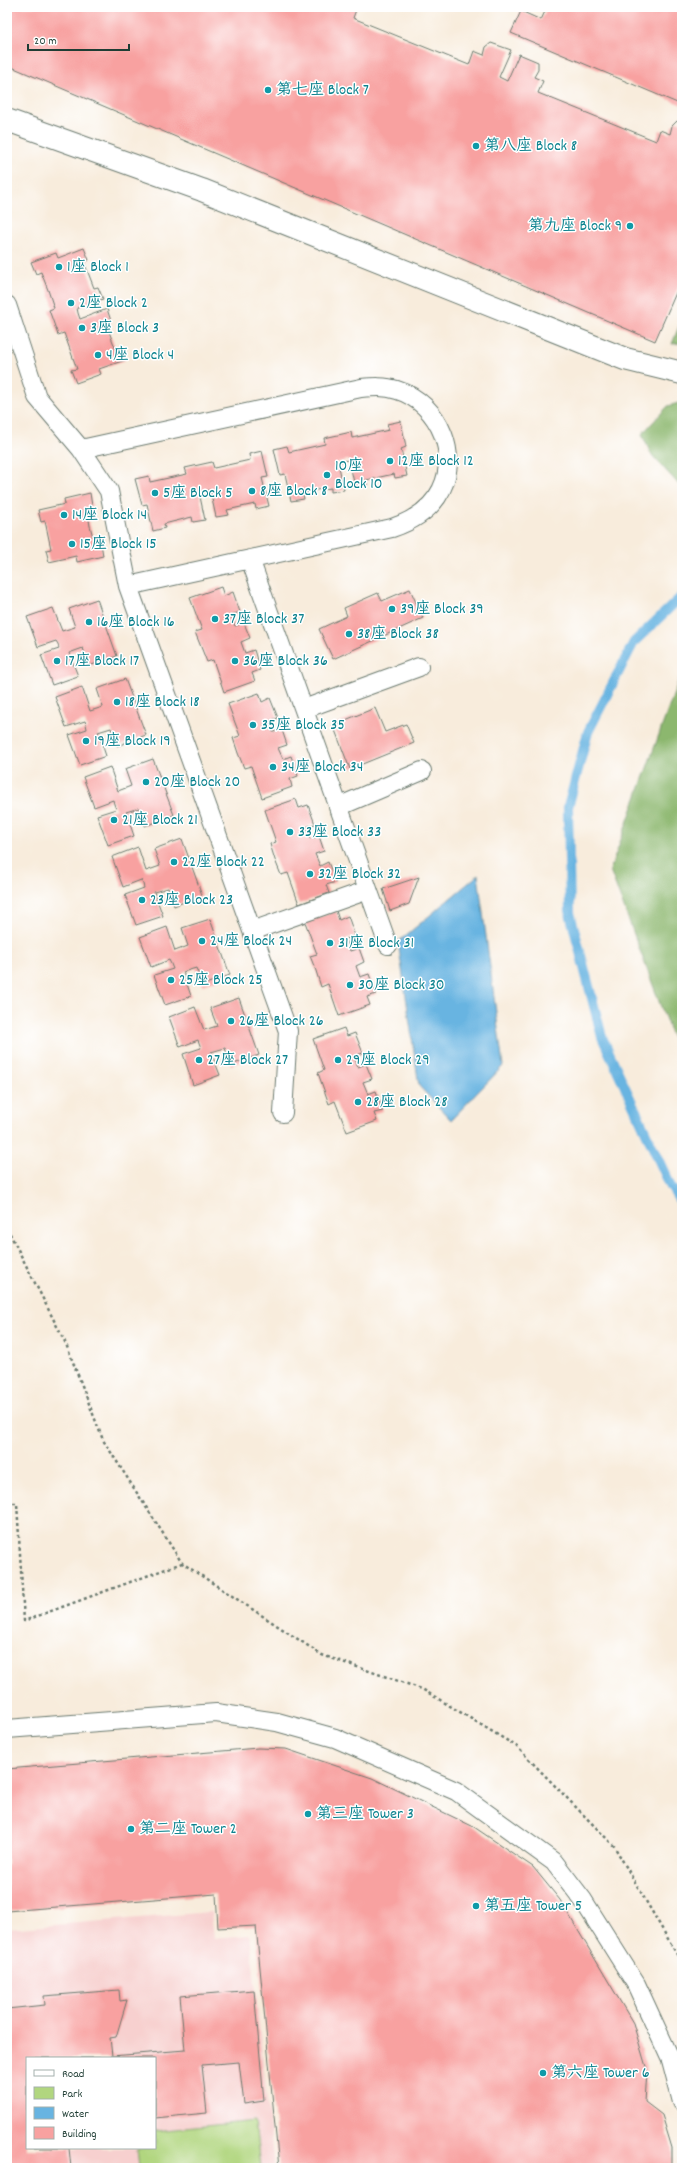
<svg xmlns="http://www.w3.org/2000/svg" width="689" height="2175" font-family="Dekko,'LXGW WenKai TC',sans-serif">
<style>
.built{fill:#f7d0cf;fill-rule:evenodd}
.green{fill:#b1d67f;stroke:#688a5a}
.forest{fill:#8cb76e;stroke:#567a51}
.water{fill:#68b4e1;stroke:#44788a}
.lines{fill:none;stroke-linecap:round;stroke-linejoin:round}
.stream{stroke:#68b4e1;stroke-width:10}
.building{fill:#f8a1a0}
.service-casing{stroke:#6b7a6f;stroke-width:20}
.minor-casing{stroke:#6b7a6f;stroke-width:24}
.path{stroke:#6b7a6f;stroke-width:2.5;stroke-dasharray:3 3;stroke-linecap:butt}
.service{stroke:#fff;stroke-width:18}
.minor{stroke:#fff;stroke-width:22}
.culture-dot{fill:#0f9aa8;stroke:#fff;stroke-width:1.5}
.labels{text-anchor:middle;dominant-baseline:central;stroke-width:3;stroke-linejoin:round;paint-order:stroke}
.culture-label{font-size:16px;fill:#0d838f;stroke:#fff;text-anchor:start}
</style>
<rect width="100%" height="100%" fill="#fff"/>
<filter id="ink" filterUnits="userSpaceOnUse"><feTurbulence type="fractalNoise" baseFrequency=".025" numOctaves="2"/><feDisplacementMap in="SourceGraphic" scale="8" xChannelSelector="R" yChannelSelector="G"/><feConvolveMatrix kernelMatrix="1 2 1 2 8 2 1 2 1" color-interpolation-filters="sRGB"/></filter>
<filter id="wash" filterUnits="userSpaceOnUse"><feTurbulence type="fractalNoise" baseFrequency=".012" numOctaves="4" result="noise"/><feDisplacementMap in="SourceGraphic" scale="16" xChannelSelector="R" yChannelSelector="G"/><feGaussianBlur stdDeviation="0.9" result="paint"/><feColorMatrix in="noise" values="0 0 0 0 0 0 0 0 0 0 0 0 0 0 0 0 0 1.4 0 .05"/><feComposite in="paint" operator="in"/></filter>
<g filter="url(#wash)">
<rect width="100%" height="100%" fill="#f8ecdc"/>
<!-- built -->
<path class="built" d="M211,1912l3,26 36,-3 24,233h-267v-239zM27,2058h128v90h-128z"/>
<!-- green -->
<path class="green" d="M255,2121l5,47h-121l-2,-20h18v-17z"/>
<!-- forest -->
<path class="forest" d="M682,319v24l-10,1z
M682,402v86l-31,-34 -9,-20 26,-28z
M682,671v392l-72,-193z"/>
<!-- water -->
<path class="water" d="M478,875l25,191 -52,54 -32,-34 -21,-144z"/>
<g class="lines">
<!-- stream -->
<path class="stream" d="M682,596l-48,46 -46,90 -20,75 2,106 32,124 69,150 11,17"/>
</g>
<g id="blocks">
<!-- building -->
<path class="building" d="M7,7h350l-4,11 116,47 5,-14 10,4 2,-8 5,-4 20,7 -12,27 8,4 12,-27 19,8v8l-4,7 9,4 -5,12 118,48 4,-11 10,4 2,-8 5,-5 5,2v156l-27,62 -648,-276z
M547,7h135v98l-171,-72 10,-22 20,9z
M84,248l5,12 -5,2 10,26 4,-1 5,12 -26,9 1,5 2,6 27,-10 4,12 -5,2 5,14 5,13 5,-2 4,12 -26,9 2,5 -25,9 -5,-13 6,-1 -13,-36 -6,2 -9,-25 5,-2 -6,-18 -7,-18 -5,2 -5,-12 25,-9 2,5z
M401,421l5,26 -5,2 6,27 -12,2 -1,-4 -28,6 1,5 -12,2 -6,-27 -11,2 6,28 -13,2v-4l-15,2 -13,4 1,5 -13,2 -6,-27 -5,1 -6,-26 13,-3 2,6 36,-8 -1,-6 14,-3 13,-3 1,6 37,-8 -2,-6z
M262,451l6,26 -6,1 7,28 -13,3 -1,-5 -28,6 2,5 -13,2 -6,-27 -5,1 -6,1 6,28 -12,2 -1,-5 -28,7 1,4 -12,3 -6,-27 -5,1 -7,-26 14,-3 1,6 37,-8 -2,-6 27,-6 2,6 36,-8 -1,-6z
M90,493l2,13 -5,2 3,18 5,18 6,-1 2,13 -26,6 -1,-6 -27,6 -3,-12 5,-1 -6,-28 -4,1 -3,-12 27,-6 -1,-5z
M221,587l3,9 9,-4 7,20 -9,3 4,11 9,-3 6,15 -9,4 4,11 9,-3 6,20 -8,3 3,8 -31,11 -11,-32 -6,2 -12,-30 7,-2 -12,-32z
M410,589l13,29 -90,41 -14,-30 28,-13 -3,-8 34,-15 4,8z
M97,599l20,57 -28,10 -6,-18 -14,5 9,23 -26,9 -11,-30 18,-6 -1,-5 -2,-3 -18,6 -11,-30 26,-9 9,23 13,-4 -6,-18z
M125,679l21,56 -29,11 -6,-18 -13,4 8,24 -26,9 -11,-30 18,-6 -1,-5 -1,-3 -19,6 -11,-30 27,-10 8,24 13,-4 -6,-18z
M259,693l3,9 8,-4 8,20 -9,3 4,11 9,-2 5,15 -9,3 5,11 8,-3 7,20 -8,3 2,8 -30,11 -11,-32 -7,2 -6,-15 -5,-15 7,-2 -12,-32z
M375,708l10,24 21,-8 8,19 -64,26 -17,-44z
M153,759l21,56 -29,11 -6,-18 -13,4 8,24 -26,9 -11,-30 19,-6 -2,-5 -1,-4 -19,7 -11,-30 27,-10 8,24 13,-5 -6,-17z
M296,799l3,9 9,-3 7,19 -9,3 4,12 9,-3 5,15 -9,3 5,12 8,-4 8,20 -10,3 3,8 -30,11 -11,-31 -7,2 -6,-15 -5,-16 6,-2 -11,-32z
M182,839l20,56 -28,11 -6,-18 -14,4 9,24 -27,9 -11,-30 19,-7 -1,-4 -2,-4 -18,7 -11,-30 26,-10 8,24 14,-5 -6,-17z
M419,877l-10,27 -19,7 -7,-22z
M336,911l3,9 9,-4 7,20 -9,3 4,12 9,-3 5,14 -8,4 4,11 9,-3 7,20 -9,3 3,8 -31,11 -11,-32 -7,3 -5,-16 -6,-15 7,-2 -12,-32z
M210,919l20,56 -27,10 -7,-17 -13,4 8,24 -26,9 -11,-30 19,-6 -2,-5 -2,-4 -18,7 -11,-30 27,-10 8,24 13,-5 -6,-18z
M239,998l20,57 -28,10 -6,-17 -14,4 9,23 -27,10 -10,-31 18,-6 -3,-8 -18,7 -11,-30 26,-10 9,23 13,-4 -7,-18z
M344,1028l3,8 8,-3 8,20 -9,3 4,11 8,-3 6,15 -9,3 5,12 8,-3 7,20 -9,2 3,8 -30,11 -12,-31 -6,3 -11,-31 6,-3 -11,-31z
M258,1748l28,1 86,29 102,49 59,40 27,33 73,123 14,47 -2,32 17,13 10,33v20h-393l-23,-242 -38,2 -2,-34 -209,17v-142z
M119,1990l1,11 7,-1 -11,37 -6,1 2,18 73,-6 -5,-54 74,-6 10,111 -20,3 -5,-42 -37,3 5,48 -52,5v-60h-128v90h42l2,20h-64v-159l38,-4 -1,-9z"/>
</g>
</g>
<g filter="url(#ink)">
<use href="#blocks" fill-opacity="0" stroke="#6b7a6f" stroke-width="1"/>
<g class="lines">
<!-- service casing -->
<g class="service-casing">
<path id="service" d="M7,305l30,92 44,52 28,42 19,95 160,445 -5,82
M81,449l280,-61c12,-1 24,-2 36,2 43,13 66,69 40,107 -11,16 -27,25 -45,31l-264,58
M250,559l138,386
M304,709l115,-42
M338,807l84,-36
M252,931l116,-41
M7,1729l209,-16 61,9 58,16 121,53 98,71 29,38 53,84 35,76 11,42"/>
</g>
<!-- minor casing -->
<g class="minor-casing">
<path id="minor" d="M7,120l195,70 423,169 57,14"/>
</g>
<!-- path -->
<path class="path" d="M678,308l4,1
M7,1228l59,116 37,96 79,123 140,92 100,34 94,57 98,100 68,117
M7,1503h10l7,118 158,-58"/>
<!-- service -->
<use href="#service" class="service"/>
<!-- minor -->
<use href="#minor" class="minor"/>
</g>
</g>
<!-- markers -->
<g class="culture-dot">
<circle cx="268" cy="90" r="4"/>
<circle cx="476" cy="146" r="4"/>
<circle cx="630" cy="226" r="4"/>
<circle cx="59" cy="267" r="4"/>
<circle cx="71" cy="303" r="4"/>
<circle cx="82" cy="328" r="4"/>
<circle cx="98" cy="355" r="4"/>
<circle cx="390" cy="461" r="4"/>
<circle cx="327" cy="475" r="4"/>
<circle cx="252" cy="491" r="4"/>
<circle cx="155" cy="493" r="4"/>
<circle cx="64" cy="515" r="4"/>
<circle cx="72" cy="544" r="4"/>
<circle cx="392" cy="609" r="4"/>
<circle cx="215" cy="619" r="4"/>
<circle cx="89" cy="622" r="4"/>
<circle cx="349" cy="634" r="4"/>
<circle cx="57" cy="661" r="4"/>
<circle cx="235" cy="661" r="4"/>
<circle cx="117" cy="702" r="4"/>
<circle cx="253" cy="725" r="4"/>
<circle cx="86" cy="741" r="4"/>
<circle cx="273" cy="767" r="4"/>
<circle cx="146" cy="782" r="4"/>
<circle cx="114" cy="820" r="4"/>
<circle cx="290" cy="832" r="4"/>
<circle cx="174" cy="862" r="4"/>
<circle cx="310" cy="874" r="4"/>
<circle cx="142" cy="900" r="4"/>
<circle cx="202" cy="941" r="4"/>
<circle cx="330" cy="943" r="4"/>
<circle cx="171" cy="980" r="4"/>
<circle cx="350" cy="985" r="4"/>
<circle cx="231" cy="1021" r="4"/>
<circle cx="199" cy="1060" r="4"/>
<circle cx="338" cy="1060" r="4"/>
<circle cx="358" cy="1102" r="4"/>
<circle cx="308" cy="1814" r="4"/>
<circle cx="131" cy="1829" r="4"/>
<circle cx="476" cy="1906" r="4"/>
<circle cx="543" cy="2073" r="4"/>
</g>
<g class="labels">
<!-- culture labels -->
<g class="culture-label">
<text x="276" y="90">第七座 Block 7</text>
<text x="484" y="146">第八座 Block 8</text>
<text x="622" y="226" text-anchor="end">第九座 Block 9</text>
<text x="67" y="267">1座 Block 1</text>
<text x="79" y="303">2座 Block 2</text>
<text x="90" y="328">3座 Block 3</text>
<text x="106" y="355">4座 Block 4</text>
<text x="398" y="461">12座 Block 12</text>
<text x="335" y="466">10座<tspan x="335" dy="18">Block 10</tspan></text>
<text x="260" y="491">8座 Block 8</text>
<text x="163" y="493">5座 Block 5</text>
<text x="72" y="515">14座 Block 14</text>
<text x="80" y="544">15座 Block 15</text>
<text x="400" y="609">39座 Block 39</text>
<text x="223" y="619">37座 Block 37</text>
<text x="97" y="622">16座 Block 16</text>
<text x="357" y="634">38座 Block 38</text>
<text x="65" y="661">17座 Block 17</text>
<text x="243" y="661">36座 Block 36</text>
<text x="125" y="702">18座 Block 18</text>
<text x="261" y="725">35座 Block 35</text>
<text x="94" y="741">19座 Block 19</text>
<text x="281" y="767">34座 Block 34</text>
<text x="154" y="782">20座 Block 20</text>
<text x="122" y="820">21座 Block 21</text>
<text x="298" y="832">33座 Block 33</text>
<text x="182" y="862">22座 Block 22</text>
<text x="318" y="874">32座 Block 32</text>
<text x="150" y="900">23座 Block 23</text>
<text x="210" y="941">24座 Block 24</text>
<text x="338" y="943">31座 Block 31</text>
<text x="179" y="980">25座 Block 25</text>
<text x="358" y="985">30座 Block 30</text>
<text x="239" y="1021">26座 Block 26</text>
<text x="207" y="1060">27座 Block 27</text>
<text x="346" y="1060">29座 Block 29</text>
<text x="366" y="1102">28座 Block 28</text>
<text x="316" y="1814">第三座 Tower 3</text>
<text x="139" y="1829">第二座 Tower 2</text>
<text x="484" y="1906">第五座 Tower 5</text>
<text x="551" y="2073">第六座 Tower 6</text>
</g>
</g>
<!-- margin -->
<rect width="689" height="2175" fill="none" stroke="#fff" stroke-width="24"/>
<!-- legend -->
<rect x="26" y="2057" width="130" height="92" fill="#ffffff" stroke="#a5b1ae"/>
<rect x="34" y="2070" width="20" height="6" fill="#ffffff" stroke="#a5b1ae"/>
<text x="62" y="2077" font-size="12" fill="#1f3d34">Road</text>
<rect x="34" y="2087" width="20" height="12" fill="#b1d67f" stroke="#a5b1ae"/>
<text x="62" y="2097" font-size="12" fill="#1f3d34">Park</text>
<rect x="34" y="2107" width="20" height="12" fill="#68b4e1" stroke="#a5b1ae"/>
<text x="62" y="2117" font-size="12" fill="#1f3d34">Water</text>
<rect x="34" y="2127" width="20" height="12" fill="#f8a1a0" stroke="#a5b1ae"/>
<text x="62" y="2137" font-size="12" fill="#1f3d34">Building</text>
<!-- scale -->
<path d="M28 44v6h101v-6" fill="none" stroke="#1f3d34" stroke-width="2"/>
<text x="34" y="44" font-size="12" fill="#1f3d34" stroke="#ffffff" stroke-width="3" paint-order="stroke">20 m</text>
</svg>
